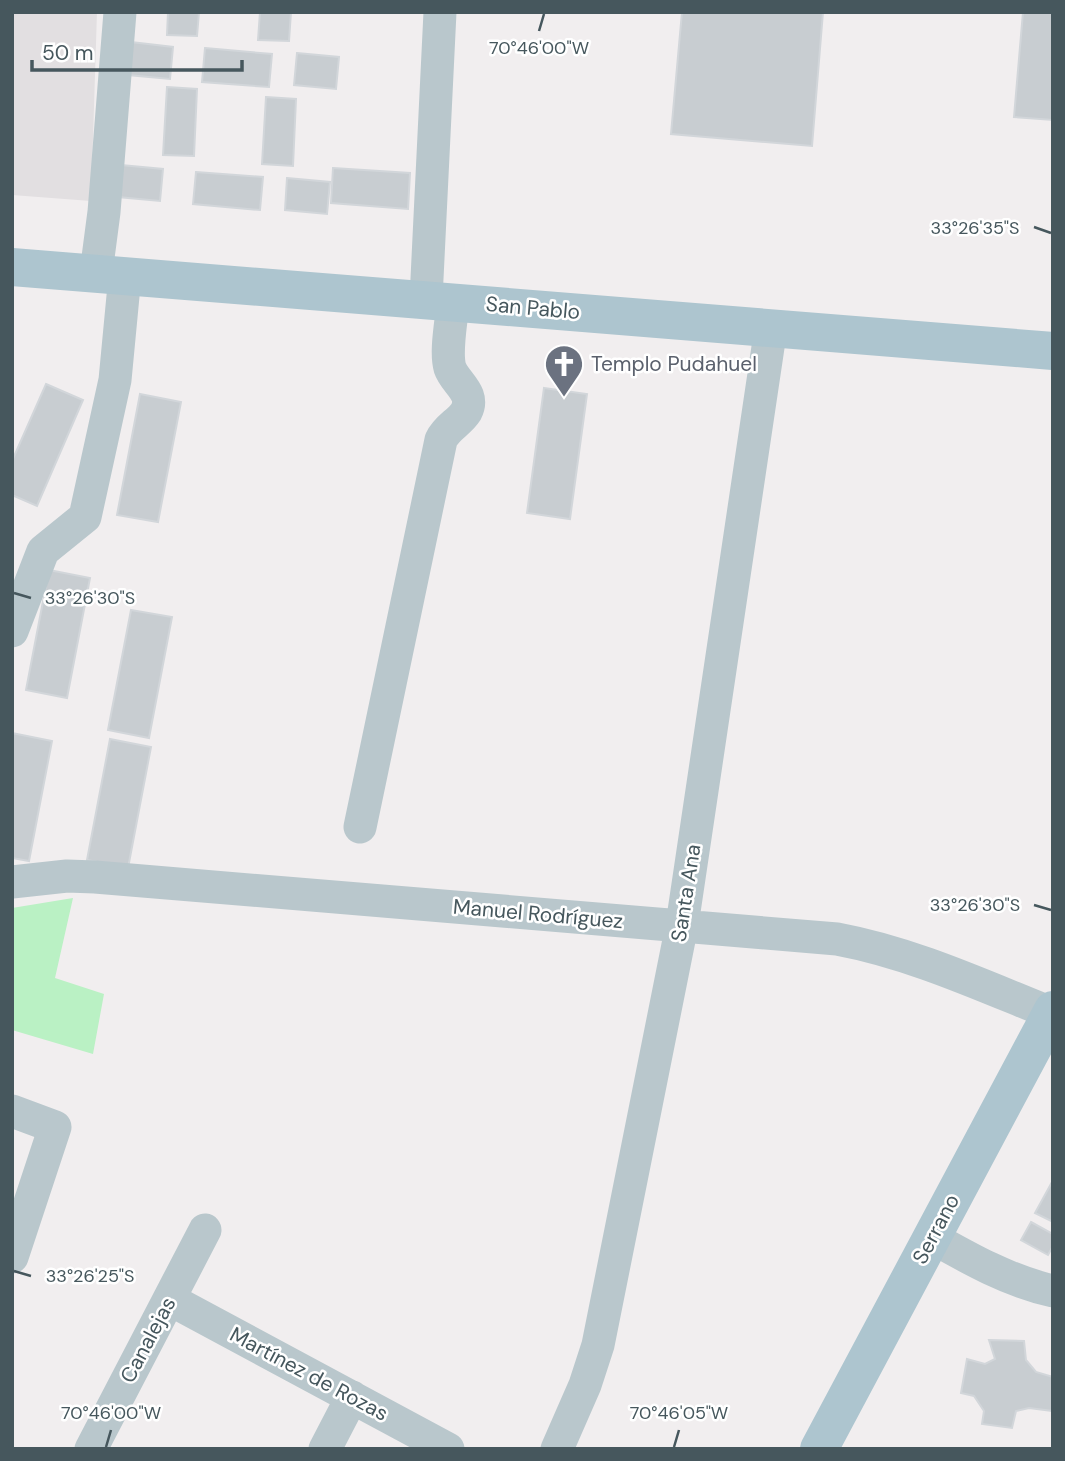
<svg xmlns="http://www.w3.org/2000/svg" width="1065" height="1461" font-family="'DM Sans',sans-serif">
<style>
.education{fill:#e2dfe1}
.green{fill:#baf1c4}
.building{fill:#c8cdd1;stroke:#d2d6da;stroke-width:2}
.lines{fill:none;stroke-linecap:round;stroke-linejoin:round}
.minor{stroke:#b9c7cc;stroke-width:33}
.major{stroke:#adc5cf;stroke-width:38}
.ticks{fill:none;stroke:#46575d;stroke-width:2.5}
.labels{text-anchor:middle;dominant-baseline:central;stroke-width:5;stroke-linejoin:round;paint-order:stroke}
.street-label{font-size:21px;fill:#46575d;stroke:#fff}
.worship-label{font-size:21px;fill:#5b616d;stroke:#fff;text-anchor:start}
.ticks-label{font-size:18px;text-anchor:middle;fill:#46575d;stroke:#fff;stroke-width:5;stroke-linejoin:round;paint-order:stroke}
</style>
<rect width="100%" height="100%" fill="#f1eeef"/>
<!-- education -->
<path class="education" d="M12,12h85l-6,189 -79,-6z"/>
<!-- green -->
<path class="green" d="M73,898l-18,80 49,16 -11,60 -81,-24v-122z"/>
<!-- building -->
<path class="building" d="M168,12h31l-2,24 -30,-1z
M260,12h31l-2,29 -31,-1z
M682,12h141l-11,134 -141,-12z
M1023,12h30v108l-39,-3z
M131,42l42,5 -3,32 -42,-4z
M205,48l67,6 -3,33 -67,-5z
M297,53l42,4 -3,32 -42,-4z
M167,87l30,2 -3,67 -31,-1z
M266,97l30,2 -3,67 -31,-2z
M121,165l42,4 -3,32 -42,-4z
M333,168l77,5 -2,36 -77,-6z
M196,172l67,5 -3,33 -67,-6z
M287,178l43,4 -3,32 -42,-4z
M46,384l37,16 -46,106 -25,-11v-34z
M544,388l43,6 -17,125 -43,-6z
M140,394l41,8 -23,120 -41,-7z
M49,570l41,8 -23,120 -41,-8z
M131,610l41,7 -23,121 -41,-8z
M12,733l40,8 -23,120 -17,-3z
M110,739l41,8 -23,121 -41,-8z
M1052,1182h1v40l-18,-9z
M1031,1222l22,12v12l-5,9 -27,-15z
M989,1340l35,1 2,19 10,12 17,5v34l-24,-3 -13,3 -4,17 -30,-4 2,-13 -10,-15 -13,-3 6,-34 18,5 10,-5z"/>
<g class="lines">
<!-- minor -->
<path class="minor" d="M96,273l8,-61 16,-200
M426,299l14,-287
M12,631l31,-80 42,-34 30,-137 10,-105
M360,827l81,-387c6,-13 18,-17 25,-28 10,-19 -11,-29 -16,-44 -5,-17 2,-49 3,-67
M12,882l55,-6 28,1 742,62c75,14 144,46 214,74
M12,1111l43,16 -43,130
M931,1237c39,22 78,44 122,54
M169,1299l279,150
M91,1449l114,-219
M325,1449l27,-52
M557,1449l28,-64 13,-40 84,-420 89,-598"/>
<!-- major -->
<path class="major" d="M12,267l1041,84
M819,1449l234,-439"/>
</g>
<!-- ticks -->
<path class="ticks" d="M539,31l5,-17M1034,227l17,6M14,593l17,5M1034,905l17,5M14,1271l17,5M106,1447l5,-17M674,1447l5,-17"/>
<!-- icons -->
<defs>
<g id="church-pin" transform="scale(2.0125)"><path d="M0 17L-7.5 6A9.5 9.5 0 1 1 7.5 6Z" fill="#6b7280" stroke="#fff"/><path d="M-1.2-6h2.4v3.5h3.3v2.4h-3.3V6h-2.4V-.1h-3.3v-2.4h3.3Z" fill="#fff"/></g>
</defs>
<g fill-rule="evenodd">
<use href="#church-pin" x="564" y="364"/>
</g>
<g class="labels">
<!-- street labels -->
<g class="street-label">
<text transform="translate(533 308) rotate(5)">San Pablo</text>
<text transform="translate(686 893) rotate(-81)">Santa Ana</text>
<text transform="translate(538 914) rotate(5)">Manuel Rodríguez</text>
<text transform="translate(936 1229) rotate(-62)">Serrano</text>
<text transform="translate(148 1340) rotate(-62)">Canalejas</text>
<text transform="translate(309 1374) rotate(28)">Martínez de Rozas</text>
</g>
<!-- worship labels -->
<g class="worship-label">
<text x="591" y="364">Templo Pudahuel</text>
</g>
</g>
<g class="ticks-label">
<text x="539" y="54">70°46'00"W</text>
<text x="975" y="234">33°26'35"S</text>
<text x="90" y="604">33°26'30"S</text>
<text x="975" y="911">33°26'30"S</text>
<text x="90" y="1282">33°26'25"S</text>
<text x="111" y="1419">70°46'00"W</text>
<text x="679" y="1419">70°46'05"W</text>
</g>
<!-- border -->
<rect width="1065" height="1461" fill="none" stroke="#46575d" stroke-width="28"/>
<!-- scale -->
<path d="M32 60v10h210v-10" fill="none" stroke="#46575d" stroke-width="3.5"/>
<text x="42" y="60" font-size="21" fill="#46575d" stroke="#ffffff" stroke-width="5" paint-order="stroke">50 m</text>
</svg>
